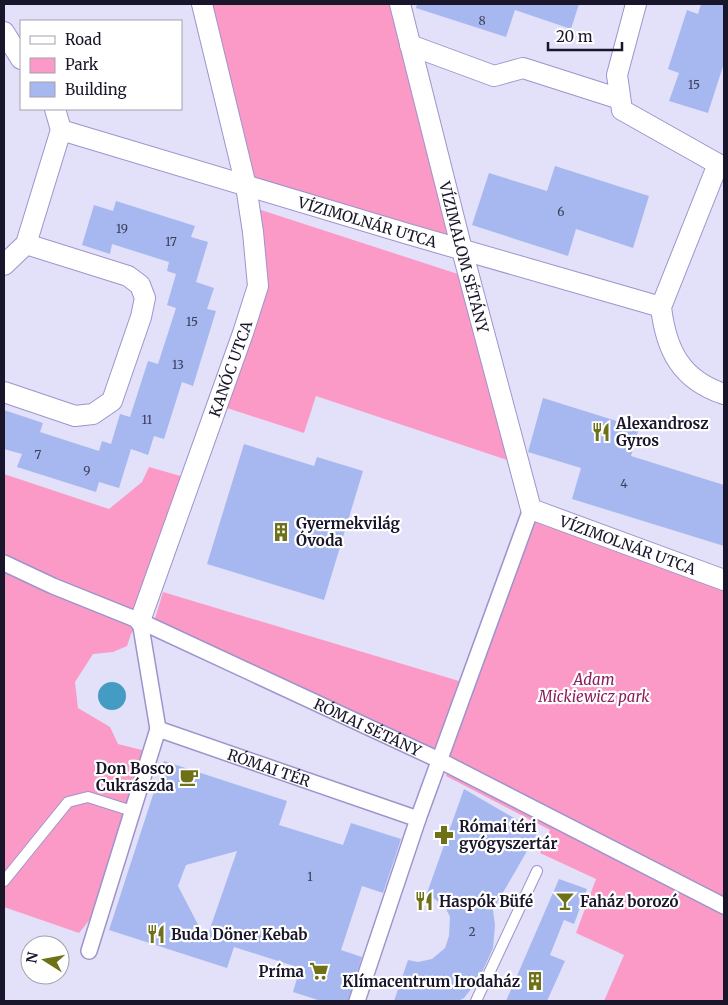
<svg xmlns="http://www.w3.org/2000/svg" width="728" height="1005" font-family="Merriweather,serif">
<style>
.green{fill:#fc9ac7}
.water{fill:#449bc3}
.building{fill:#a7b8f0;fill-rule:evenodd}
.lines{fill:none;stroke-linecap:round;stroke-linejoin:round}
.service-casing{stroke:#9d94cc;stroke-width:12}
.pedestrian-casing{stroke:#9d94cc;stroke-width:18}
.minor-casing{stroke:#9d94cc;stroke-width:22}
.service{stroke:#fff;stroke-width:10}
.pedestrian{stroke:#fff;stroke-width:15}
.minor{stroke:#fff;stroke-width:20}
.labels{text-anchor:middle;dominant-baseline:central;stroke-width:4.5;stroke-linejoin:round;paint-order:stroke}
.number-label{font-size:12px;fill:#3c3e5c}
.street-label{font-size:15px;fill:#19152a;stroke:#fff}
.poi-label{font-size:15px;font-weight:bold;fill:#19152a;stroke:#fff;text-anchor:start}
.park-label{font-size:15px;font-style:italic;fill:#8c1b5c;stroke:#fff}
</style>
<rect width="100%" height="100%" fill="#e3e0f9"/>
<!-- green -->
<path class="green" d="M201,4h197l64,246 -216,-64z
M258,209l203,66 70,245 193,66v415h-120l20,-46 -48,-22 20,-54 -56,-26 10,-23 -104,-54 4,-13 -296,-141 9,-30 296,89 62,-170 -14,-51 -191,-64 -12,37 -80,-26 43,-120z
M149,467l42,12 -51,142 -9,13 -4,12 -14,6 -20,2 -18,28 3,26 32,19 8,17 32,8 -47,151 -24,30 -75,-26v-433l105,35 33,-27z"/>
<!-- water -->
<path class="water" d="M98 696a14 14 0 1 1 28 0a14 14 0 1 1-28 0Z"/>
<!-- building -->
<path class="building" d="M417,4h162l-8,25 -56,-19 -9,27 -90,-29z
M701,4h23v59l-16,50 -39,-12 10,-28 -11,-4 19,-59 11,4z
M555,166l94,30 -16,52 -57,-19 -8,27 -96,-31 17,-52 58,18z
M116,201l79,25 -4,11 17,5 -12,40 18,6 -7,21 9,2 -23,75 -11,-4 -18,57 -10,-3 -6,19 -17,-6 -12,39 -20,-6 -3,10 -79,-25 5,-13 -18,-5v-39l39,13 -3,9 59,19 3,-10 9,3 9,-30 10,3 18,-56 10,3 18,-56 -9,-3 9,-31 -9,-3 2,-9 -57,-18 -2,10 -28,-9 12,-40 19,6z
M543,398l96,30 -8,28 93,29v61l-152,-47 9,-31 -53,-16z
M244,444l70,22 3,-9 46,14 -39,129 -117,-36z
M164,761l123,40 -8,24 64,20 8,-22 50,16 -18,54 -21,-7 -21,64 21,7 -14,44h-27l-28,-9 7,-24 -66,-21 -7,21 -118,-38zM237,851l-31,89 -28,-54 8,-21z
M464,789l74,43 -45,78 2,15 -2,23 -14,31 -15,19 -6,3h-64l14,-41 10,2 14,-3 13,-11 4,-12 1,-19 -5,-10 -18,-14z
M559,879l28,10 -13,35 -10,-4 -14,35 15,6 -18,40h-41z"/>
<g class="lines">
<!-- service casing -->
<g class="service-casing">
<path id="service" d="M4,881l64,-79 20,-5 44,14
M476,1001l61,-130"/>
</g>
<!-- pedestrian casing -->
<g class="pedestrian-casing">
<g id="pedestrian">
<path id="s1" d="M4,563l49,23 87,35 299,139 285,146"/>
<path d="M140,621l18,108"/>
<path d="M418,819l113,-310"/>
<path id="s2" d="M89,951l69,-222 260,90 -61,182"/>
</g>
</g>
<!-- minor casing -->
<g class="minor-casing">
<g id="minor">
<path id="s3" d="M400,4l62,246 69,259 193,71"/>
<path d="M636,4l-19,71 5,35 96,54 -57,143c5,43 20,73 63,87"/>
<path d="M4,32l17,27"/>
<path d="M410,45l84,31 29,-8 97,31"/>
<path id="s4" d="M61,130l347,104 253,73"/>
<path d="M4,265l22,-21 35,-114 -6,-21"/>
<path d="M4,392l71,24 18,-2 19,-13 29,-84 4,-19 -5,-13 -12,-9 -102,-32"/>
<path id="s5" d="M140,621l103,-288 15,-47 -5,-54 -7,-46 -44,-182"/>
</g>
</g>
<!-- service -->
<use href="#service" class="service"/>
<!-- pedestrian -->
<use href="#pedestrian" class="pedestrian"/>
<!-- minor -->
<use href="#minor" class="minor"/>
</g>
<!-- icons -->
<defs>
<g id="restaurant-bare" transform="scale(1.5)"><path d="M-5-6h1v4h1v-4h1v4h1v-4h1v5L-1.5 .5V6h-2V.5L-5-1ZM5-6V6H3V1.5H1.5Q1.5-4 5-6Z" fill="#6f7117" stroke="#fff" stroke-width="2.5" paint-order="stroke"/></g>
<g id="building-bare" transform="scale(1.5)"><path d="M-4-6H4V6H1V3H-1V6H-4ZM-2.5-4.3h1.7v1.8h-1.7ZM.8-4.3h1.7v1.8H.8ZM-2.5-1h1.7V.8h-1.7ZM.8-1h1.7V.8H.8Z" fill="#6f7117" stroke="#fff" stroke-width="2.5" paint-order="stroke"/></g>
<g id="cafe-bare" transform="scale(1.5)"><path d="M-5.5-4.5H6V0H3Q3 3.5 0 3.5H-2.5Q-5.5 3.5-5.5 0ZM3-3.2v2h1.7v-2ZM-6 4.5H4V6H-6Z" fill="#6f7117" stroke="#fff" stroke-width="2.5" paint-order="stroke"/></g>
<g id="pharmacy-bare" transform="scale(1.5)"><path d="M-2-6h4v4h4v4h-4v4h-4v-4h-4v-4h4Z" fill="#6f7117" stroke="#fff" stroke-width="2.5" paint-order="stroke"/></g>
<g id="bar-bare" transform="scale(1.5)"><path d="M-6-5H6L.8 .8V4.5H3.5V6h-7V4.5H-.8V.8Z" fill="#6f7117" stroke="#fff" stroke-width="2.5" paint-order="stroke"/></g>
<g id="supermarket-bare" transform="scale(1.5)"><path d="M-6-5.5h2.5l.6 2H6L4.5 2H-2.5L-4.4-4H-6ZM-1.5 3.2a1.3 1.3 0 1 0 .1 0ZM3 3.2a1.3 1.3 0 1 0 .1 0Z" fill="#6f7117" stroke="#fff" stroke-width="2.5" paint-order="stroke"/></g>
</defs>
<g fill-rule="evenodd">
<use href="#restaurant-bare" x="601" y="432"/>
<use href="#building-bare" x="281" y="532"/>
<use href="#cafe-bare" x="189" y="777"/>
<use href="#pharmacy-bare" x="444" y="835"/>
<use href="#restaurant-bare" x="424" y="901"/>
<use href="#bar-bare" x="565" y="901"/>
<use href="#restaurant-bare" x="156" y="934"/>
<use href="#supermarket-bare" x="319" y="971"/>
<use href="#building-bare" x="535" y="981"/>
</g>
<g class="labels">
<!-- number labels -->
<g class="number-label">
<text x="482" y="20">8</text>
<text x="694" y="84">15</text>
<text x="561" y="211">6</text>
<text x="122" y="228">19</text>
<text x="171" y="241">17</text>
<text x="192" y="321">15</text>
<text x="178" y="364">13</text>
<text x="147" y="419">11</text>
<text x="38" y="454">7</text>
<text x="87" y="470">9</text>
<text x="624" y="483">4</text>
<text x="310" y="876">1</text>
<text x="472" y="931">2</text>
</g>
<!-- street labels -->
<g class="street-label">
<text stroke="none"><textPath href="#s4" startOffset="320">VÍZIMOLNÁR UTCA</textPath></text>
<text stroke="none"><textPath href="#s3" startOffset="261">VÍZIMALOM SÉTÁNY</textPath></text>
<text stroke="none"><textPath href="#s5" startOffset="268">KANÓC UTCA</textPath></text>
<text stroke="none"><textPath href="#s3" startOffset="625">VÍZIMOLNÁR UTCA</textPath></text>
<text stroke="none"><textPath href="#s1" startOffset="399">RÓMAI SÉTÁNY</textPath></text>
<text stroke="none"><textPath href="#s2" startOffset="350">RÓMAI TÉR</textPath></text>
</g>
<!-- poi labels -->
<g class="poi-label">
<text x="616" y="423">Alexandrosz<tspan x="616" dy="17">Gyros</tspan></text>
<text x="296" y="523">Gyermekvilág<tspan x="296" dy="17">Óvoda</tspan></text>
<text x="174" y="768" text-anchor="end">Don Bosco<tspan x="174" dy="17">Cukrászda</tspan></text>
<text x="459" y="826">Római téri<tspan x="459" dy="17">gyógyszertár</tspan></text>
<text x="439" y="901">Haspók Büfé</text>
<text x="580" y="901">Faház borozó</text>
<text x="171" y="934">Buda Döner Kebab</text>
<text x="304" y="971" text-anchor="end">Príma</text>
<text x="520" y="981" text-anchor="end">Klímacentrum Irodaház</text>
</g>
<!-- park labels -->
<g class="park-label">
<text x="594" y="679">Adam<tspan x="594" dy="17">Mickiewicz park</tspan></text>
</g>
</g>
<!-- border -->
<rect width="728" height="1005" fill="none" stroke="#19152a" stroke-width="10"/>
<!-- legend -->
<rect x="20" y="20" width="162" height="90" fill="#ffffff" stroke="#a3a1aa"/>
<rect x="30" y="36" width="25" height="8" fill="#ffffff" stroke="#a3a1aa"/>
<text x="65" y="45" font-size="15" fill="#19152a">Road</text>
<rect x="30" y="58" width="25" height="15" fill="#fc9ac7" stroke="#a3a1aa"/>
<text x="65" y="70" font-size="15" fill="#19152a">Park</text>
<rect x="30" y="82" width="25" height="15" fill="#a7b8f0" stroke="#a3a1aa"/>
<text x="65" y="95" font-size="15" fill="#19152a">Building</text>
<!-- north arrow -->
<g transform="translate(45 960) rotate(281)"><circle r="24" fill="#ffffff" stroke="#a3a1aa"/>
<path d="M0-4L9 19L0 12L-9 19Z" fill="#6f7117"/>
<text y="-8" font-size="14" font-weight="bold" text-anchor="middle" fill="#19152a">N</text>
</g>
<!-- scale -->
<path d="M548 42v8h74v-8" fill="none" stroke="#19152a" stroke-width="2.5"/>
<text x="556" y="42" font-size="15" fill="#19152a" stroke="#ffffff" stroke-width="4" paint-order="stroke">20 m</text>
</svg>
